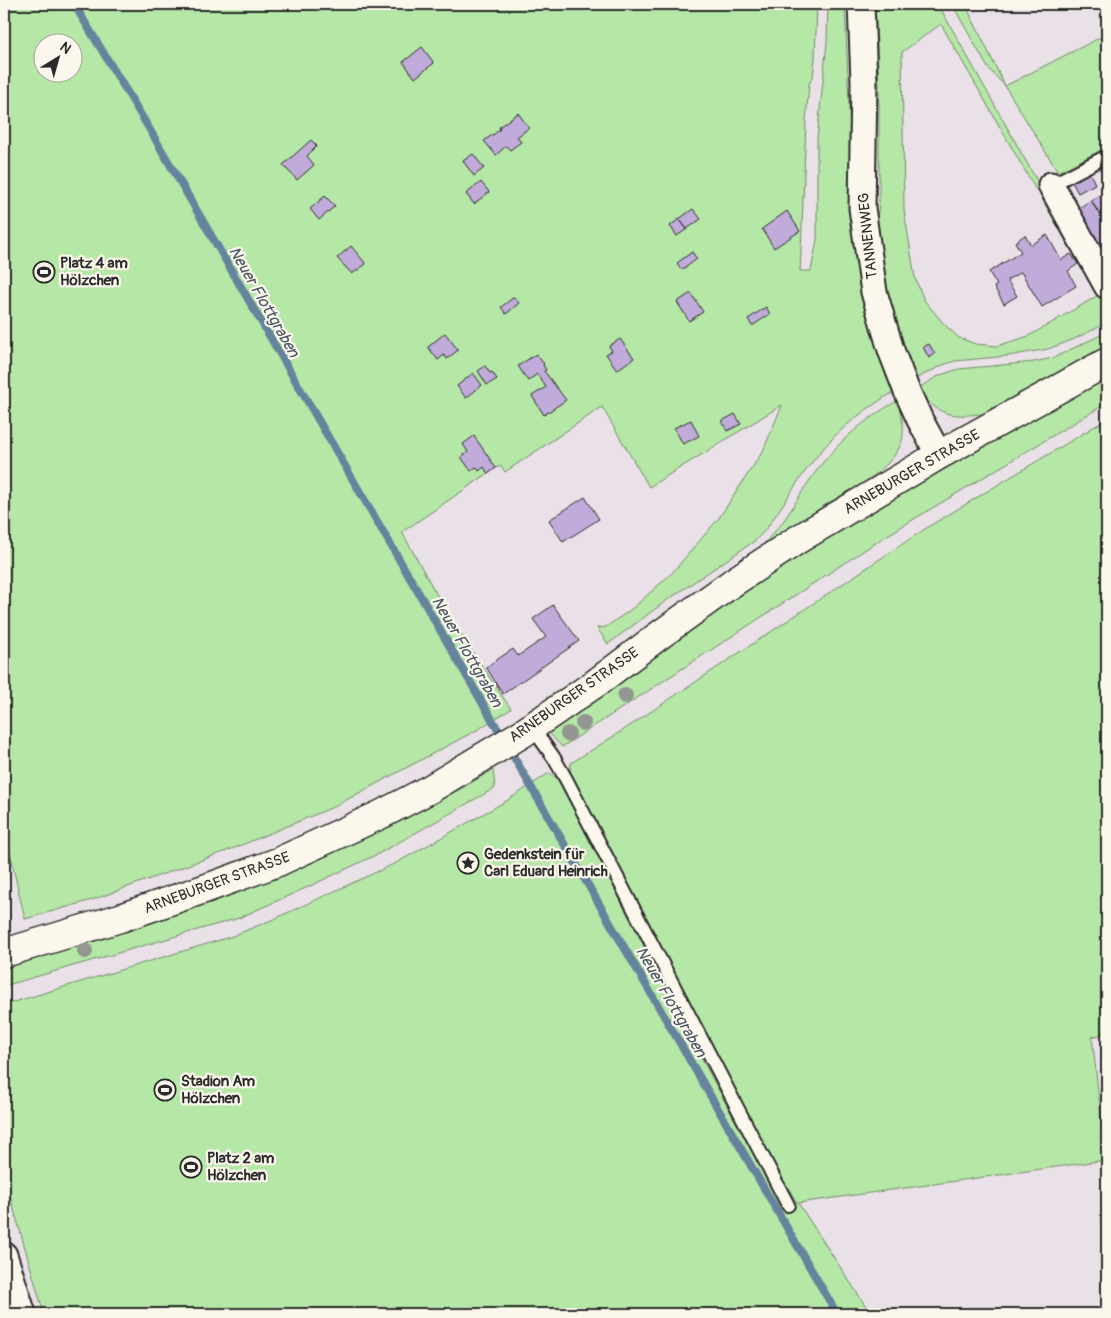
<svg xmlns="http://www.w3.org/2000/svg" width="1111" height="1318" font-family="Pangolin,sans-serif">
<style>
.green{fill:#b5e7a7;stroke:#708969;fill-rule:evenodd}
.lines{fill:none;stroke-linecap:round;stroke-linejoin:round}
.stream{stroke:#66839d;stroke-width:8}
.building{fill:#c1abda;stroke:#2b2b2b}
.service-casing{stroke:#2b2b2b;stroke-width:16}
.minor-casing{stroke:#2b2b2b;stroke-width:29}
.secondary-casing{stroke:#2b2b2b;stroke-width:31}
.service{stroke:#fbf7ec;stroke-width:12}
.minor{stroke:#fbf7ec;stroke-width:25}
.secondary{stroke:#fbf7ec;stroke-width:28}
.tree{fill:#949691}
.labels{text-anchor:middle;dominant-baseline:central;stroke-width:4.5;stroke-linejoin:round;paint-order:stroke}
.street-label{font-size:15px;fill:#2b2b2b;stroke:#fbf7ec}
.poi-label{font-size:15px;font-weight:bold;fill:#2b2b2b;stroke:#fbf7ec;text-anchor:start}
.water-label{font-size:16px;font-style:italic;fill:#495764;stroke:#fbf7ec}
</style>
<rect width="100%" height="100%" fill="#eae0e7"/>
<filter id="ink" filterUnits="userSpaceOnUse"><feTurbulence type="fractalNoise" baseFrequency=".02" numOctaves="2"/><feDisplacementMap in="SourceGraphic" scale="10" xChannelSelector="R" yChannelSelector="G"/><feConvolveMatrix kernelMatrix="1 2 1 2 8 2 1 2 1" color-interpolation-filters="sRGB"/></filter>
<g filter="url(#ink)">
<!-- green -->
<path class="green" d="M4,4h813l-2,54 -2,19 -4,7 -3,37 -5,131 -1,19h11l6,-31v-101l10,-97 1,-38h17l7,179 42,209c-25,14 -54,36 -72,58 -21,24 -37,53 -56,79l-10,11 -90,61 -58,43 -11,-16 9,-1 27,-19 39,-35 47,-55 44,-67 19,-46 -133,82 -47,-80 -97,65 -4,-6 -5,2 -94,64 46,83 63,94 -34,21 -146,78 -99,41 -140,51 -67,19 -13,-56 -8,-43zM42,42h30v30h-30z
M875,4h63l103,184 -5,2 -95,-166 -39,28 2,158 11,68 9,22 20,24 15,14 17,6 21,2 32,-10 68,-40 -55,-97 6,-2 59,104v22l-35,17 -24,9 -40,7 -53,5 -12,4 -30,15 -24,-74 -9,-45 -4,-35 3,-22v-118z
M952,4h13l40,82 102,-52v113l-49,25 -53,-86 -17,-18z
M1107,332v13l-125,69c-33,3 -43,2 -65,-25l23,-14 19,-6 75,-7 19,-4z
M1107,378v25l-221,133 -324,211 -13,-14 63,-44 90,-67 92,-63 135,-81z
M897,401c5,15 10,32 2,47 -15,27 -44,39 -69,54 -23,15 -47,31 -70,46 10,-11 19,-21 27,-32 9,-13 16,-27 25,-39 22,-32 51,-57 85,-76z
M1107,419v614l-15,4 14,123 -308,43 73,111h-827l-40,-139v-170l226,-68 44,-18 124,-57 110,-62 41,-27 8,5 12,22 135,263 75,139 6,5 7,-1 5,-3 -58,-100 -17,-39 -149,-283 -3,-10 1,-8 54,-34 303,-202z
M493,770l2,18 -117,66 -68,32 -71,32 -235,68v-18l226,-73 79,-32 73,-34 78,-40z"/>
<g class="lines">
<!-- stream -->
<path class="stream" d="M74,4l76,126 687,1184"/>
</g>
<!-- building -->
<path class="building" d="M422,47l12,16 -19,15 -12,-16z
M518,113l11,15 -12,9 4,5 -11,8 -4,-4 -10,9 -12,-14 9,-7v1l7,-6 -1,-2z
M311,140l6,6 -10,10 7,9 -17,15 -14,-15z
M473,154l11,14 -10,8 -11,-15z
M1090,173l5,11 -17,9 -6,-11z
M481,182l8,10 -15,12 -8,-10z
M1107,192v31l-2,1 -14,-24z
M325,196l10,10 -16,14 -9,-11z
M1091,200l16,28v10l-8,5 -20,-35z
M693,209l8,10 -14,10 -8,-10z
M787,211l13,20 -26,17 -12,-19z
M679,219l8,10 -10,7 -7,-10z
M1025,235l6,10 16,-10 14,25 10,-6 7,10 -10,7 8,15 -34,21 -21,-35 -14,8 10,16 -13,8 -10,-17 3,-2 -8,-13 32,-20 -6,-10z
M351,246l15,18 -14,10 -15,-16z
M692,252l5,7 -15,11 -5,-7z
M691,293l12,19 -14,9 -12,-19z
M514,297l5,6 -13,11 -5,-7z
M766,307l4,7 -18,12 -4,-7z
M445,333l13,17 -11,9 -3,-4 -6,5 -10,-13z
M620,339l14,19 -17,12 -11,-16 6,-3 -3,-5z
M929,344l6,10 -6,4 -6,-11z
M536,354l8,10 -1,1 3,5 -2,1 22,29 -22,15 -12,-19 14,-9 -9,-13 -9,7 -10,-15z
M485,366l5,7 2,-1 5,7 -10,6 -9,-14z
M473,373l9,12 -16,13 -9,-12z
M735,414l6,10 -14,7 -5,-10z
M691,420l8,16 -16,8 -9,-16z
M474,436l22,32 -8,6 -4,-7 -5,4 -3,-4 -5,4 -10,-14 7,-5 -5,-8z
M585,497l14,22 -36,23 -14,-22z
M553,605l26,36 -76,53 -17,-27 27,-18 5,7 28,-19 -13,-18z
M4,830h1l7,33 -8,2z"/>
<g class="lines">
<!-- service casing -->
<g class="service-casing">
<path id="service" d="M1051,185l56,-29
M532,727l22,31 12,21 222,426"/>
</g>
<!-- minor casing -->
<g class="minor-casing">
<path id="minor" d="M861,4l3,78 -2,126 12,84 17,58 15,39 14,31 19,35
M1051,185l56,101
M4,1255l19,59"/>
</g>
<!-- secondary casing -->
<g class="secondary-casing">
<path id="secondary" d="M4,953l116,-35 87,-30 71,-26 104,-48 48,-25 93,-56 73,-50 61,-46 75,-54 65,-43 142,-85 168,-93"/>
</g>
<!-- service -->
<use href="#service" class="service"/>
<!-- minor -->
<use href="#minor" class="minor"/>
<!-- secondary -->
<use href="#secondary" class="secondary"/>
</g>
<!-- trees -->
<g class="tree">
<circle cx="625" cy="696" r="8"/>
<circle cx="583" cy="723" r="8"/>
<circle cx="568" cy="734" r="8"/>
<circle cx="85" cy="951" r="8"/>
</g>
</g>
<!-- icons -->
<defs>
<g id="stadium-ring" transform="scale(1.125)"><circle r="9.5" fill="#fbf7ec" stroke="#2b2b2b" stroke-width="1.5"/><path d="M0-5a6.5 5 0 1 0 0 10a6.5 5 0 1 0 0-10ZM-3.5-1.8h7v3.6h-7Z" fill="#2b2b2b"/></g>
<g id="sight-ring" transform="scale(1.125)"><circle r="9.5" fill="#fbf7ec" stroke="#2b2b2b" stroke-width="1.5"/><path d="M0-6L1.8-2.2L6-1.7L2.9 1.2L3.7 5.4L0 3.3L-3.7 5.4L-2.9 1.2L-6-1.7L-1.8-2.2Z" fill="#2b2b2b"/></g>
</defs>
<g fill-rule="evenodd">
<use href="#stadium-ring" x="44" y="272"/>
<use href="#sight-ring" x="468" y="863"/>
<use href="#stadium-ring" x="165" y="1090"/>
<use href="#stadium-ring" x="191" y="1167"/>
</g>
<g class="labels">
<!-- street labels -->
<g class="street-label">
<text transform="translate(868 236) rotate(-96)">TANNENWEG</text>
<text transform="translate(912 472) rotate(-30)">ARNEBURGER STRASSE</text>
<text transform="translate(574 695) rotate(-35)">ARNEBURGER STRASSE</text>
<text transform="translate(217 883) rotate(-20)">ARNEBURGER STRASSE</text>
</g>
<!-- poi labels -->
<g class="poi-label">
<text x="60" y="263">Platz 4 am<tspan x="60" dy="17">Hölzchen</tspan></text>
<text x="484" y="854">Gedenkstein für<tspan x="484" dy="17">Carl Eduard Heinrich</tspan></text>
<text x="181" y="1081">Stadion Am<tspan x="181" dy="17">Hölzchen</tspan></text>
<text x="207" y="1158">Platz 2 am<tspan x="207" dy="17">Hölzchen</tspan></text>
</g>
<!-- water labels -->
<g class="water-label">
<text transform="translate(264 302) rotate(60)">Neuer Flottgraben</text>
<text transform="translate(467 652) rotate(60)">Neuer Flottgraben</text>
<text transform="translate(671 1002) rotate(60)">Neuer Flottgraben</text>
</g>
</g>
<!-- margin -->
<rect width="1111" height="1318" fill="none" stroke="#fbf7ec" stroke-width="20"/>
<rect x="10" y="10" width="1091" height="1298" fill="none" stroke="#2b2b2b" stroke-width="2" filter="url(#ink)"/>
<!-- north arrow -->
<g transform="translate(58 58) rotate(37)"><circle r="24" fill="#fbf7ec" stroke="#a8a59f"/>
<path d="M0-4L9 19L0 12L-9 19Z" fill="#2b2b2b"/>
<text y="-8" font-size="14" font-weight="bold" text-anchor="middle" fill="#2b2b2b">N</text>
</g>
</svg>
